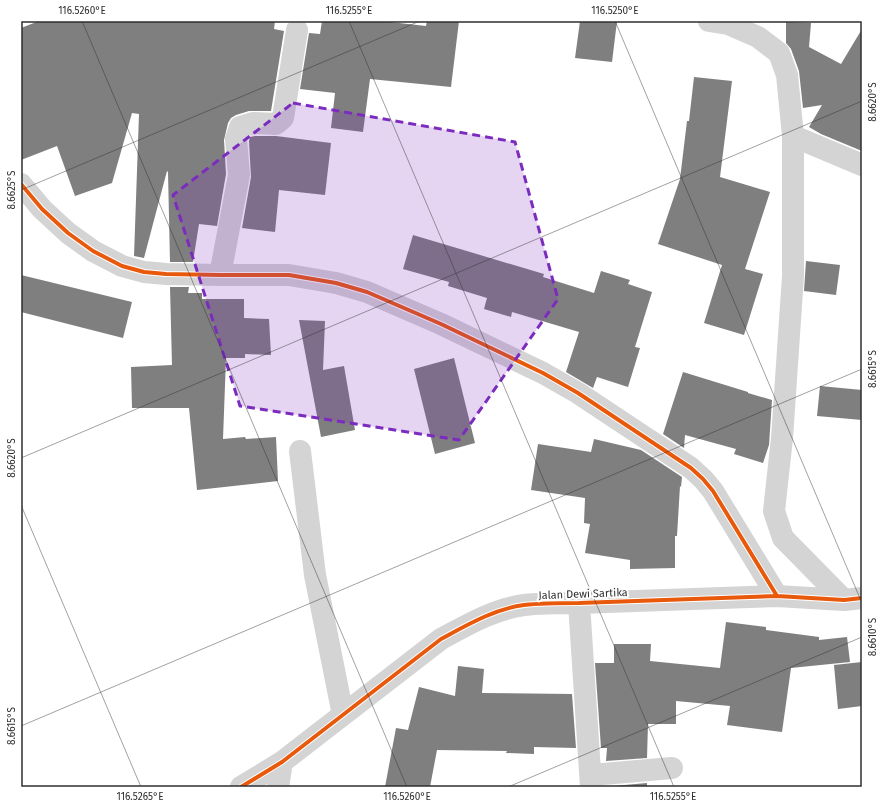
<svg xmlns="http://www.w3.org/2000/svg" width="883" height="808" font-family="'Fira Sans',sans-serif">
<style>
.building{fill:#7f7f7f}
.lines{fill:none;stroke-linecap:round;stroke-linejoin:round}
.minor{stroke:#d4d4d4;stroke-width:22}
.cycleway-casing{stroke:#fff;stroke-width:6}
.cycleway{stroke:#e8590c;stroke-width:4}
.marked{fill:#7b2cbf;fill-opacity:0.2;stroke:#7b2cbf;stroke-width:3;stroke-dasharray:8 5;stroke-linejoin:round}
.ticks{fill:none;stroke:#2f2f2f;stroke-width:1;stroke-opacity:0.45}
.labels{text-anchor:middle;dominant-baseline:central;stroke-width:4;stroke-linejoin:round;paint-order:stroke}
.street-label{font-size:11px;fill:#2f2f2f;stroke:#fff}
.neatline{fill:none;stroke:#2f2f2f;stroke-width:1.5}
.ticks-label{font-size:10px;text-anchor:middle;fill:#2f2f2f}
</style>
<rect width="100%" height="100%" fill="#fff"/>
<!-- building -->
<path class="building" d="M39,21h236l-1,8 10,2 -13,80h-22l-13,4 -5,3 -3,5 -4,17 2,34 -9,52 -18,-2 -6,38h-23l-2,-90 -1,-1 -23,87 -10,-2 5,-142 -7,-1 -20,70 -37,13 -18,-50 -36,14v-132z
M322,21h59l45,5 1,-5h32l-8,66 -81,-8 -7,53 -32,-4 4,-35 -35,-4 9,-56 11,1z
M580,21h37l-5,41 -37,-4z
M786,22l25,1 -2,24 32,17 21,-35v122l-41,-17 -12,-7 13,-22 -19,3 -4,-37 -8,-22 -5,-6z
M694,77l38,4 -12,96 50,15 -25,77 18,5 -19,61 -40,-12 18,-58 -64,-21 22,-65 7,-58h2z
M255,136h21l55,7 -6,52 -46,-5 -4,42 -33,-4 9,-51 -2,-36 1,-4z
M413,235l131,39 -1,3 51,16 7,-22 29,9 -2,4 24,8 -17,55 5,1 -12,39 -31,-10 -4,11 -27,-16 13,-40 -67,-20 -1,5 -27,-8 3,-11 -39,-12 1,-4 -46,-13z
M806,261l34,4 -4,30 -32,-4z
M21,275l111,27 -9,36 -102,-26z
M170,287h19l-1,6h14v6h42v19l25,1 2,36 -26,-1v4h-19l-3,81 22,-2 1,2 30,-2 2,44 -81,9 -8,-82h-57l-1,-41 41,-2z
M299,320l26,1 -2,49 21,-4 11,64 -34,7z
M454,358l21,85 -40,11 -21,-85z
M683,372l65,20v1l24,7 -3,45 -6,18 -29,-9 2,-5 -51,-14 -1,13 -21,-14z
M820,386l42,4v30l-45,-4z
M594,439l47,11 41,27 -1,10 -1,-1 -3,50h-2v32l-45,1v-9l-45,-7 5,-29 -6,-1 1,-25 -54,-8 7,-46 53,8z
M726,622l40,5v3l53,7v3l28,-3 3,25 -59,6 -9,64 -55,-7 3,-19 -54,-5v23h-28l-1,34 -41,3 1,-13h-6l-6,-85h19v-19h37l-1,17 70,7z
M862,662v44l-24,3 -4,-44z
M458,666l26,3 -2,24 90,1 4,54 -42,-1v7l-28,-1 1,-2 -70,-1 -7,37h-45l11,-59 12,2 11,-43 36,9z
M647,783v4h-34v-1z"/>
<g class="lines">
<!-- minor -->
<path class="minor" d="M709,21l19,3 30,13 21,16 8,22 6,61v140l-11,162 -8,73 9,27 61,62
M793,136l69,29
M21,184l21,25 26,24 25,18 29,15 22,6 22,2 54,1h69l47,8 31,9 74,32 102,49 35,20 113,75 12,11 10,12 64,105
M220,275l19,-100 -3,-36 4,-12 13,-4 23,1 7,-6 14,-88
M300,451l15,124 28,140
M579,603l12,184
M591,775l81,-7
M241,787l41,-25 159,-123c26,-14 53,-30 83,-34 18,-2 37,-2 55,-2l198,-7 67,4 18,-2
M278,787l4,-25"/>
<!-- cycleway casing -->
<g class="cycleway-casing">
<path id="cycleway" d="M21,184l21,25 26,24 25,18 29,15 22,6 22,2 54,1h69l47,8 31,9 74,32 102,49 35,20 113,75 12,11 10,12 64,105
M241,787l41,-25 159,-123c26,-14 53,-30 83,-34 18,-2 37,-2 55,-2l198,-7 67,4 18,-2"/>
</g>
<!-- cycleway -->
<use href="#cycleway" class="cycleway"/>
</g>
<!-- marked area -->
<path class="marked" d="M293,103l222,39 43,157 -99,141 -219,-34 -67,-211z"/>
<!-- ticks -->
<path class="ticks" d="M82,21l325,766M349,21l325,766M615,21l247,582M21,190l399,-169M21,458l841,-357M21,505l120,282M21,726l841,-357M508,787l354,-150"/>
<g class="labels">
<!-- street labels -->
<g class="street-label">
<text transform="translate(583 594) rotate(-2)">Jalan Dewi Sartika</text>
</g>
</g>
<!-- border -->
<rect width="883" height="808" fill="none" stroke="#ffffff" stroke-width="44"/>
<rect x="22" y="22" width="839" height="764" class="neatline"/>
<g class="ticks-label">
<text x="82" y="14">116.5260°E</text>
<text x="349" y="14">116.5255°E</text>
<text x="615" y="14">116.5250°E</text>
<text transform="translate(872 102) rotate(-90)" y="4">8.6620°S</text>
<text transform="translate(11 190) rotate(-90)" y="4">8.6625°S</text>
<text transform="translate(872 369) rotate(-90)" y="4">8.6615°S</text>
<text transform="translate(11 458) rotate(-90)" y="4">8.6620°S</text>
<text transform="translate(872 637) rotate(-90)" y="4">8.6610°S</text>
<text transform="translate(11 726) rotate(-90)" y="4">8.6615°S</text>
<text x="140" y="800">116.5265°E</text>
<text x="407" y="800">116.5260°E</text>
<text x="673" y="800">116.5255°E</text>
</g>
</svg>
